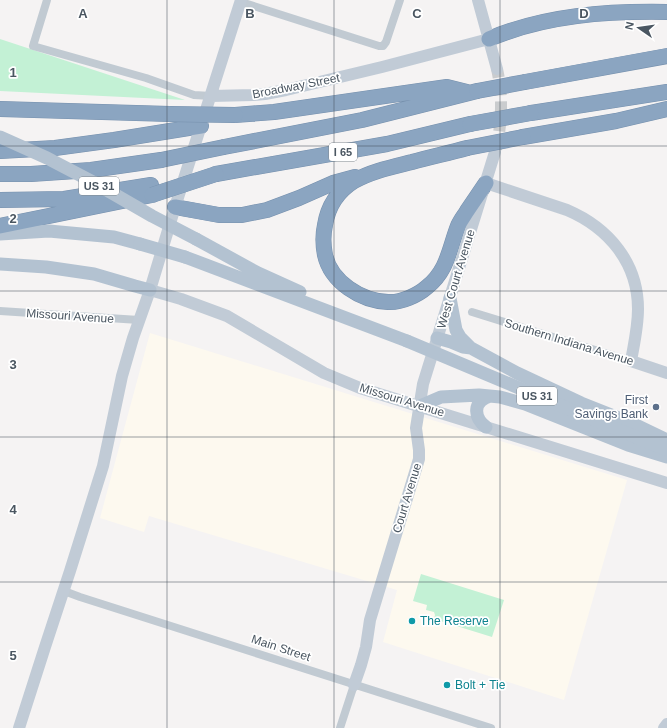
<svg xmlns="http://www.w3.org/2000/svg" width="667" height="728" font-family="Arial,sans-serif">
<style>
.commercial{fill:#fdf9ef}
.green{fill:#c3f1d5}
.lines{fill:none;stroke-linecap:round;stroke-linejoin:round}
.secondary-tunnel{stroke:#caccce;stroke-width:12;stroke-dasharray:12 6;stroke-linecap:butt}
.highway-casing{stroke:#7690ad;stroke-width:16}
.street{stroke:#c1cad2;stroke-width:8}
.secondary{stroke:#c1cbd6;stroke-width:12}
.primary{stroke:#b3c2d1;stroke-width:13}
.highway{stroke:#8ba5c1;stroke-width:15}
.highway-bridge-casing{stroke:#7690ad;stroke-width:16;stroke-linecap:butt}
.primary-bridge{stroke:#b3c2d1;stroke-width:13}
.highway-bridge{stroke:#8ba5c1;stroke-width:15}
.grid{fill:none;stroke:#4a5661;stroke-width:1;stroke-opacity:0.55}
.service-dot{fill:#5c6f8a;stroke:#fff;stroke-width:1.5}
.culture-dot{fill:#0f9aa8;stroke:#fff;stroke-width:1.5}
.labels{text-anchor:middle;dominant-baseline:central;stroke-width:3.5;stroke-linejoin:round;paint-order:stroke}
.shield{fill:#fff;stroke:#808990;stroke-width:1}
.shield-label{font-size:11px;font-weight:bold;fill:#4a5661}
.street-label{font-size:12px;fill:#4a5661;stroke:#fff}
.service-label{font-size:12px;fill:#4e5e75;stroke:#fff;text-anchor:end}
.culture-label{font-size:12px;fill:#0d838f;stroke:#fff;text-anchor:start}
.grid-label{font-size:13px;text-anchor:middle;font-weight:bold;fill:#4a5661;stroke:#fff;stroke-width:3.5;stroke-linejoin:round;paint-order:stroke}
</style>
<rect width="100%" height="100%" fill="#f5f3f3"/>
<!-- commercial -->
<path class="commercial" d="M150,333l477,147 -63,220 -181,-58 14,-52 -248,-74 -5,16 -44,-14z"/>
<!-- green -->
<path class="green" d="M0,39l185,61 -185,-9z
M421,574l83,26 -12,37 -58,-18 1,-4 -1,-3 -8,-2 1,-5 -14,-4z"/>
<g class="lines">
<!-- secondary-tunnel -->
<path class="secondary-tunnel" d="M496,149c6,-26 7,-54 1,-80"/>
<!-- highway casing -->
<g class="highway-casing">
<path id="highway" d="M489,39c56,-24 118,-28 178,-27
M525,82l142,-26
M0,109l170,5
M531,113l136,-21
M235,115l39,-3 173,-25 20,5
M523,137l93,-16 51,-12
M224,147l138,-27 115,-29
M467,148c-18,5 -37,9 -55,14 -20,5 -40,9 -58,19 -16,10 -26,25 -29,44 -2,9 -2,20 0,30 6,27 36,46 63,47 13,1 30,-7 39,-15 21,-17 22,-38 31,-61 2,-5 6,-10 9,-15 6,-9 13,-19 19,-28
M0,151l55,-3 59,-8 87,-14
M0,174h31l60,-4 70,-10
M216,174l171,-30 83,-20
M0,200l64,-1 87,-14
M175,207l44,8h23l25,-5 32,-12 34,-15 22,-6
M0,226l152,-31"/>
</g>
<!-- street -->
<path class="street" d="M47,0l-14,46 113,32 48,17 17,1
M241,2l138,44h4l3,-4 14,-42
M0,311l139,9
M472,312l159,49
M64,591l16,6 411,131
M340,728l14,-43"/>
<!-- secondary -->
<path class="secondary" d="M478,0l19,69
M211,96l42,-1 12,-1 21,-4 96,-23 107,-28
M486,183l81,27c42,18 71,53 71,99 0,18 -4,35 -7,52l36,12
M150,290l31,9 46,17 97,57 36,15 307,95
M354,685l7,-20 5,-18 4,-27 49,-161v-9l-3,-22 7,-44 72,-232
M19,728l26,-81 25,-76 33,-105 19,-90 11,-38 17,-48 25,-83 66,-207
M664,728l3,-4"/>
<!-- primary -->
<path class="primary" d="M0,234l49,-3 65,6 26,7
M196,239l62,34 42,19
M185,257l222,84
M0,264l46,3 48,7 41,12 15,4
M450,298l6,32 4,7 11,11
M437,338l14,4 12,5 8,1 46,25 64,30 53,21 33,16
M420,406l21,-9 38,-2 21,2 25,7 103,41 39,12
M486,427c-13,-10 -13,-26 4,-31"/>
<!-- highway -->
<use href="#highway" class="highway"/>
<!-- highway-bridge casing -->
<g class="highway-bridge-casing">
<path id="highway-bridge" d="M477,91l48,-9
M170,114l65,1
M470,124l61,-11
M467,148l56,-11
M161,160l63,-13
M152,195l64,-21"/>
</g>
<!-- primary-bridge -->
<path class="primary-bridge" d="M0,137l47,21 46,24 59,34 44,23
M140,244l45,13
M407,341l260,109"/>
<!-- highway-bridge -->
<use href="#highway-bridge" class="highway-bridge"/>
</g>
<!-- grid -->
<path class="grid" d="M167,0v728M334,0v728M500,0v728M0,146h667M0,291h667M0,437h667M0,582h667"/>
<!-- markers -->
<circle class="service-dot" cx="656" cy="407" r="4"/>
<g class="culture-dot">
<circle cx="412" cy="621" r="4"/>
<circle cx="447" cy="685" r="4"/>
</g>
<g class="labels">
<!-- shield labels -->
<g class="shield">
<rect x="329" y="143" width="28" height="18" rx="3"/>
<rect x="79" y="177" width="40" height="18" rx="3"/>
<rect x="517" y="387" width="40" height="18" rx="3"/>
</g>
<g class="shield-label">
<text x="343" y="152">I 65</text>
<text x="99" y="186">US 31</text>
<text x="537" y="396">US 31</text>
</g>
<!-- street labels -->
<g class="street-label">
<text transform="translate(296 86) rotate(-11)">Broadway Street</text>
<text transform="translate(456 279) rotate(-73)">West Court Avenue</text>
<text transform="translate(70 316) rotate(4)">Missouri Avenue</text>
<text transform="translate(569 342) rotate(17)">Southern Indiana Avenue</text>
<text transform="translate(402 400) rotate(17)">Missouri Avenue</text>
<text transform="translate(407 498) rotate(-73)">Court Avenue</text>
<text transform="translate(281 648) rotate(18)">Main Street</text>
</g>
<!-- service labels -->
<g class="service-label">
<text x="648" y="400">First<tspan x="648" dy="14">Savings Bank</tspan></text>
</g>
<!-- culture labels -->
<g class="culture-label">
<text x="420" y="621">The Reserve</text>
<text x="455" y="685">Bolt + Tie</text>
</g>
</g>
<g class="grid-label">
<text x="83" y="18">A</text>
<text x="250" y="18">B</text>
<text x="417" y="18">C</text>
<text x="584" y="18">D</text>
<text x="13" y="77">1</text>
<text x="13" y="223">2</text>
<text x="13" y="369">3</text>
<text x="13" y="514">4</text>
<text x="13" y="660">5</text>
</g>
<!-- north arrow -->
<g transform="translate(639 28) rotate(283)" stroke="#ffffff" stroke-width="3" paint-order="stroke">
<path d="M0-3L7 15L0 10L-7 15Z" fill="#4a5661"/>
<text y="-6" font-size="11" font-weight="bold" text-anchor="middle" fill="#4a5661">N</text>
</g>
</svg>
